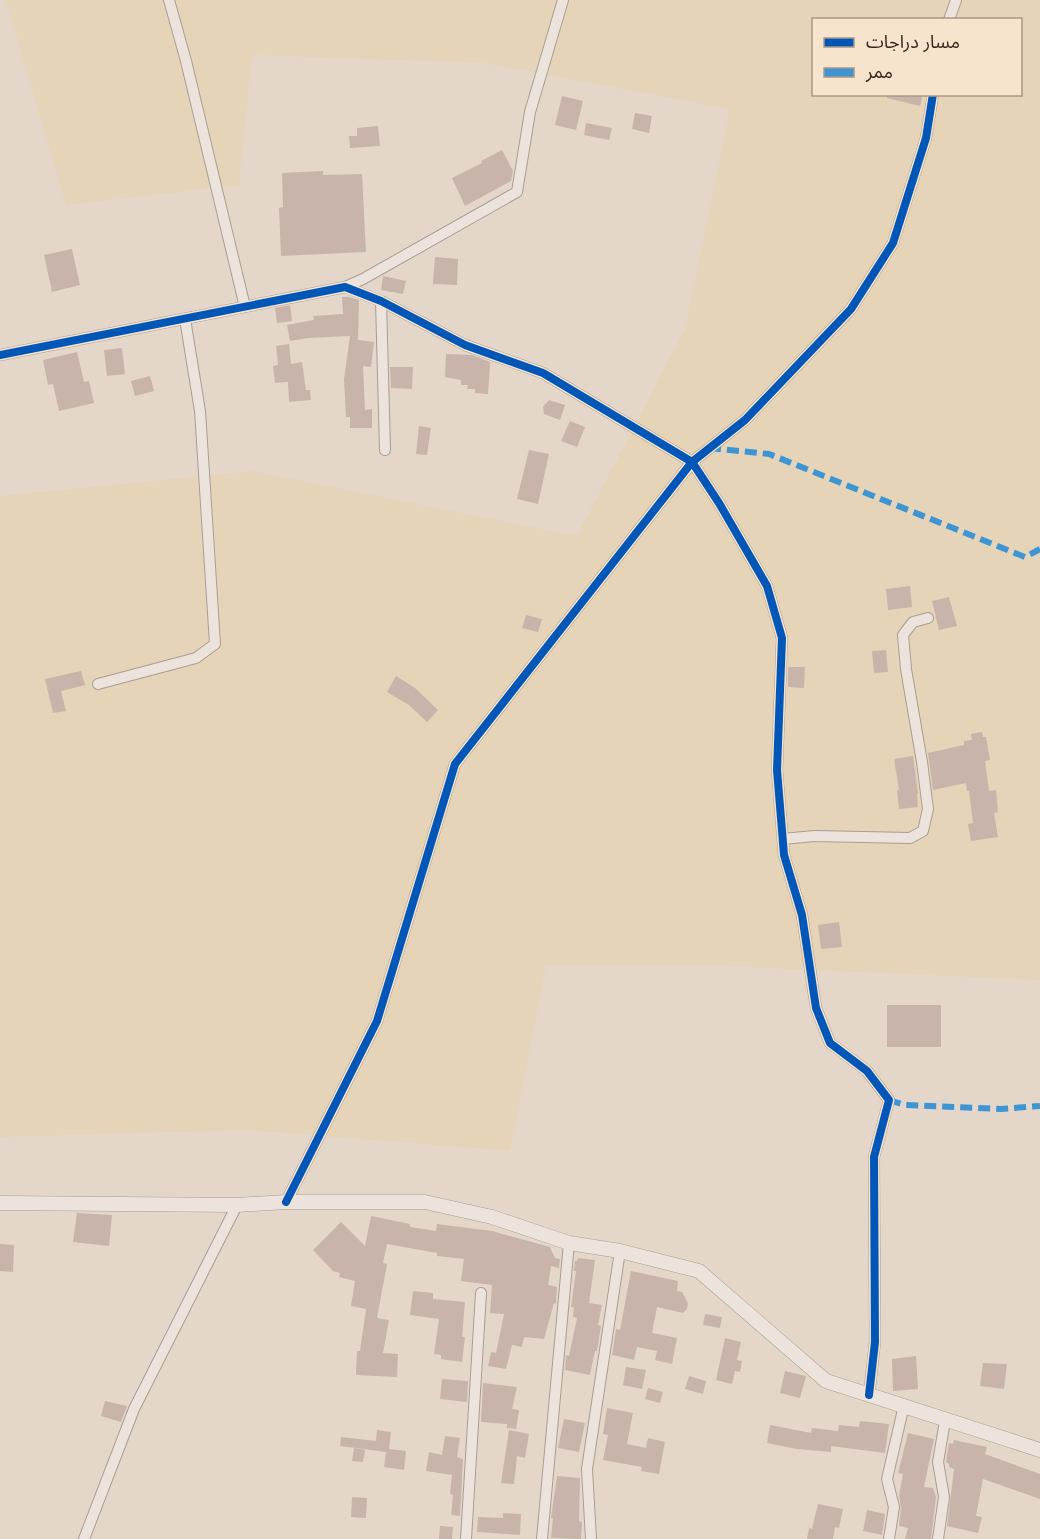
<svg xmlns="http://www.w3.org/2000/svg" width="1040" height="1539" font-family="Georgia,'Noto Sans Arabic',serif">
<style>
.farmland{fill:#e5d4b8;fill-rule:evenodd}
.building{fill:#c8b4aa}
.lines{fill:none;stroke-linecap:round;stroke-linejoin:round}
.minor-casing{stroke:#a99d93;stroke-width:12}
.tertiary-casing{stroke:#a99d93;stroke-width:15}
.minor{stroke:#ece4dc;stroke-width:10}
.tertiary{stroke:#ece4dc;stroke-width:14}
.quiet{stroke:#3e95d4;stroke-width:6;stroke-dasharray:12 6;stroke-linecap:butt}
.cycleway-casing{stroke:#f7e4cd;stroke-width:11}
.cycleway{stroke:#0057b8;stroke-width:8}
</style>
<rect width="100%" height="100%" fill="#e4d7c9"/>
<!-- farmland -->
<path class="farmland" d="M6,0h1034v980l-318,-14h-176l-36,185 -263,-21 -247,7v-641l253,-25 324,65 108,-207 45,-220 -247,-46 -231,-8 -13,130 -173,20zM814,20h206v74h-206z"/>
<!-- building -->
<path class="building" d="M887,94h36l-3,12 -33,-8z
M562,96l21,5 -7,29 -21,-5z
M635,113l17,3 -3,17 -17,-4z
M586,123l26,5 -3,12 -25,-5z
M378,126l2,20 -30,2 -1,-12h8v-8z
M502,150l11,21 -2,10 -46,25 -13,-28 30,-15 -1,-2z
M323,171v4l39,-1 4,78 -85,4 -2,-48 4,-1 -1,-34z
M72,249l8,36 -28,7 -8,-37z
M435,257l23,2 -1,26 -24,-1z
M383,276l23,5 -3,13 -22,-4z
M342,297h7l10,3 -1,40 16,2 -3,25 -8,-1 2,44 7,-1v19h-22v-11h-4l-2,-38 6,-43 -42,2 -18,3 -3,-16 27,-5 -1,-4 30,-2z
M290,305l2,16 -15,2 -2,-15z
M289,344l2,20 11,-2 4,28h4l1,10 -22,2 -1,-20 -13,1 -2,-17 5,-1 -2,-19z
M122,348l3,26 -18,2 -3,-26z
M77,352l7,30 5,-1 5,22 -35,8 -6,-27 -5,1 -5,-25z
M446,354l26,1 18,7 -2,32 -13,-1v-4h-8l1,-4h-7v-5l-16,-3z
M390,367h23l-1,22 -21,-1z
M150,376l4,15 -19,5 -4,-15z
M549,400l16,5 -5,15 -16,-6 -1,-7z
M570,421l15,6 -8,20 -16,-6z
M419,426l12,2 -4,27 -11,-1z
M529,450l20,4 -11,50 -21,-5z
M910,586l2,21 -24,3 -2,-21z
M949,597l8,29 -18,4 -7,-29z
M526,615l16,4 -4,13 -16,-4z
M886,650l2,22 -14,1 -2,-22z
M788,667h17l-1,21 -16,-1z
M81,671l4,14 -24,6 5,20 -13,2 -8,-34z
M396,676l19,12 23,22 -11,12 -18,-17 -22,-13z
M982,732l1,5h3l4,23 -5,1 4,30 7,-1 2,22 -4,1 4,24 -27,4 -3,-17 5,-1 -4,-32h-2l-1,-8 -33,7 -5,-37 36,-8v-4l8,-1 -1,-6z
M913,756l5,37 -1,1 1,13 -19,2 -2,-19h2l-5,-31z
M839,922l3,25 -21,2 -3,-24z
M887,1005h54v42h-54z
M77,1213l35,2 -3,31 -36,-4z
M371,1216l39,8v3l26,4 1,-7 55,7 58,16 5,11 5,1 -1,9 -8,-2 -3,19 9,2 -1,17 -2,-1 -10,36 -20,-2 -2,10 -10,-2 -6,24 -18,-3 3,-14 5,1 8,-39 -14,-1 2,-28 -31,-4 3,-22 -27,-3v-3l-50,-9 -4,19 4,1 -10,54 12,2 -6,33 15,1 -1,23 -41,-2 1,-24h3l6,-42 -15,-3 4,-25 -16,-4 1,-4 -7,-2 -20,-21 28,-28 24,24z
M0,1244l14,1 -1,27 -13,-1z
M578,1258l17,2 -6,43 13,2 -4,20 3,1 -4,25h-2l-5,24 -25,-5 1,-15 3,1 8,-38 -4,-1 1,-10h-3l5,-36h-2l1,-10h2z
M631,1271l47,10 -1,10 5,1 6,11 -1,6 -4,4 -26,-6 -5,26 25,5 -5,26 -17,-4 2,-9 -20,-4 -3,13 -22,-5 4,-26 4,1z
M413,1291l20,2v6l32,3 -3,35h3l-3,25 -21,-3v-4l-7,-1 5,-35 -29,-4z
M705,1314l17,3 -2,11 -17,-3z
M725,1338l16,4 -4,18 5,1 -2,11 -5,-1 -3,13 -16,-4z
M916,1356l2,33 -25,2 -1,-32z
M983,1363l24,1 -3,25 -24,-3z
M626,1367l20,3 -4,19 -19,-4z
M785,1371l21,5 -6,22 -20,-5z
M689,1376l17,5 -3,13 -18,-5z
M442,1379l26,2 -1,21 -27,-3z
M483,1383l34,4 -5,22 7,1 -3,19 -9,-1v-4l-26,-2z
M648,1388l15,4 -3,11 -15,-4z
M105,1401l22,5 -6,16 -20,-6z
M607,1408l26,5 -6,31 19,4 2,-10 17,4 -6,32 -18,-3 1,-4 -39,-7 5,-25 -5,-1z
M564,1419l21,4 -6,29 -21,-4z
M860,1421l29,3 -4,29 -54,-7v6l-34,-3 -30,-6 3,-18 41,8 1,-5 26,3 1,-6 20,2z
M377,1430l14,2 -2,17 17,2 -2,19 -20,-3 2,-15 -46,-6 1,-9 35,4z
M509,1430l20,4 -4,24 -8,-2 -3,28 -13,-1z
M908,1433l26,6 -10,48 9,1 3,9 -5,42h-26l3,-11 -9,-2 2,-18 -2,-13 4,-21 -5,-1z
M445,1436l15,2 -3,19 6,2 -3,57 -9,-1 2,-20 -3,-1 2,-19 -26,-4 3,-19 13,3z
M954,1440l33,7 -2,7 55,20v25l-57,-20 -7,37 6,1 -4,16 -31,-7 7,-57 -5,-2v-3l-3,-2 3,-19 4,1z
M354,1448l11,2 -2,12 -11,-1z
M557,1476l23,2 -1,43 3,1 -1,17 -30,-1 2,-20h-2z
M352,1497l15,1 -1,20 -15,-1z
M818,1504l25,5 -4,19 -4,-1 -2,12h-26l2,-11 3,1z
M867,1510l18,4 -3,21 -19,-4z
M503,1513l18,1 -1,21 -43,-3 1,-15 25,1z
M440,1526l13,1 -1,12h-13z"/>
<g class="lines">
<!-- minor casing -->
<g class="minor-casing">
<path id="minor" d="M169,0l17,61 59,246
M949,20l7,-20
M345,287l18,-8 154,-87 13,-80 33,-112
M381,301l4,149
M0,355l345,-68 36,14 84,44 78,28 149,89 27,41 48,83 15,52 -5,132 7,85 18,60 14,93 14,35 37,28 22,29 -15,57 1,185 -6,53
M98,684l98,-26 19,-14 -15,-233 -15,-92
M783,839l31,-3 96,2 13,-7 5,-22 -6,-47 -16,-93 -3,-34 10,-13 15,-4
M286,1202l91,-181 78,-257 237,-302 53,-42 106,-111 42,-66 33,-105 7,-44
M84,1539l50,-130 103,-204
M466,1539l15,-246
M542,1539l27,-296
M591,1539l-4,-70 33,-218
M889,1539l5,-32 -7,-28 17,-74
M938,1539l6,-42 -6,-35 7,-41"/>
</g>
<!-- tertiary casing -->
<g class="tertiary-casing">
<path id="tertiary" d="M0,1203l237,2 49,-3h139l67,15 77,26 51,8 79,20 127,110 214,69"/>
</g>
<!-- minor -->
<use href="#minor" class="minor"/>
<!-- tertiary -->
<use href="#tertiary" class="tertiary"/>
<!-- quiet -->
<path class="quiet" d="M709,448l60,6 256,103 15,-8
M889,1100l16,5 95,4 40,-3"/>
<!-- cycleway casing -->
<g class="cycleway-casing">
<path id="cycleway" d="M0,355l345,-68 36,14 84,44 78,28 149,89 27,41 48,83 15,52 -5,132 7,85 18,60 14,93 14,35 37,28 22,29 -15,57 1,185 -6,53
M286,1202l91,-181 78,-257 237,-302 53,-42 106,-111 42,-66 33,-105 7,-44"/>
</g>
<!-- cycleway -->
<use href="#cycleway" class="cycleway"/>
</g>
<!-- legend -->
<rect x="812" y="18" width="210" height="78" fill="#f7e4cd" stroke="#aa9786" stroke-width="1.5"/>
<rect x="824" y="38" width="30" height="9" fill="#0057b8" stroke="#aa9786" stroke-width="1.5"/>
<text x="866" y="48" font-size="18" fill="#37241b">مسار دراجات</text>
<rect x="824" y="68" width="30" height="9" fill="#3e95d4" stroke="#aa9786" stroke-width="1.5"/>
<text x="866" y="78" font-size="18" fill="#37241b">ممر</text>
</svg>
